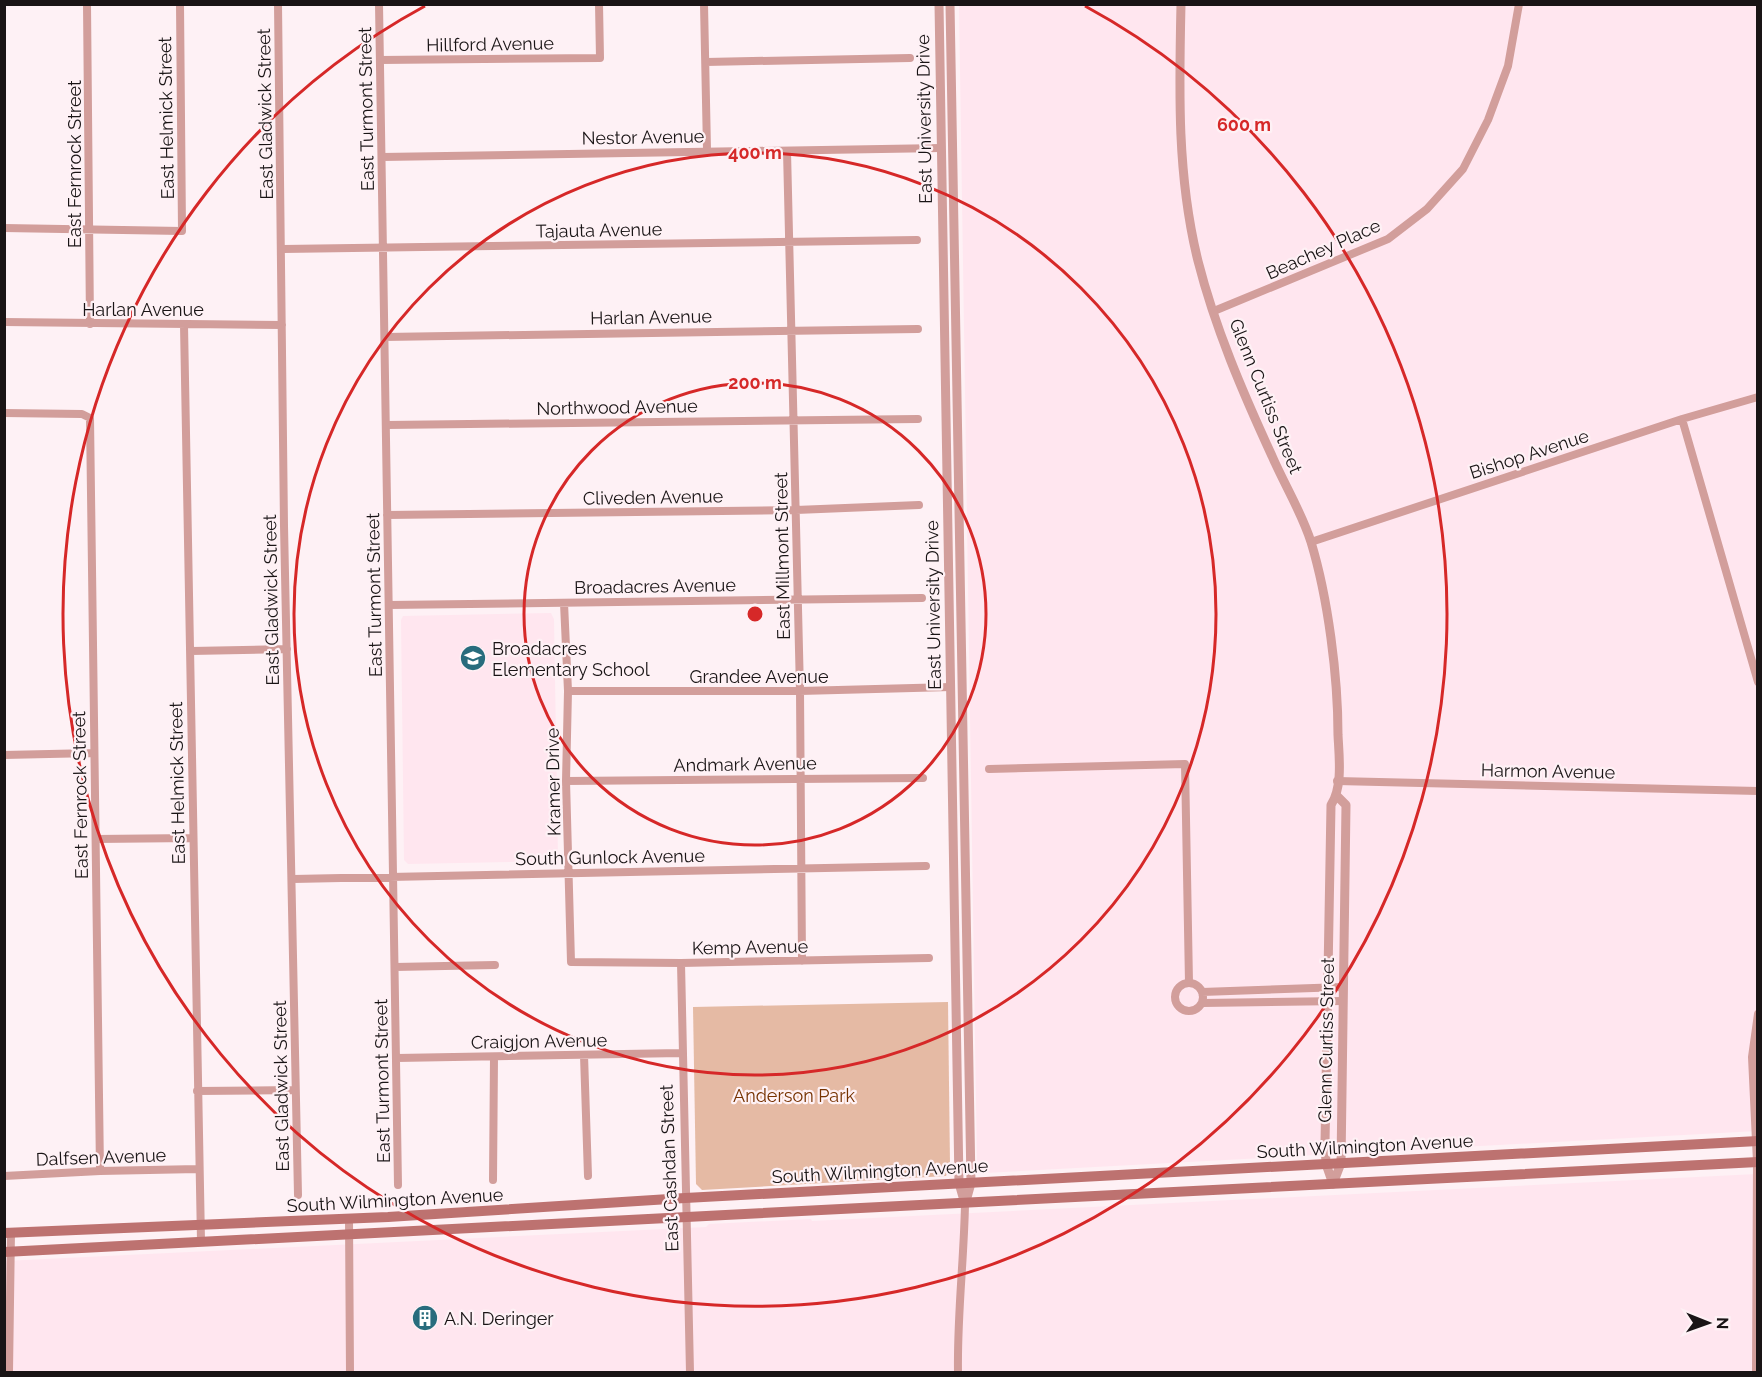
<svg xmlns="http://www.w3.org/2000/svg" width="1762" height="1377" font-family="Raleway,sans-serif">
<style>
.built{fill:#ffe6ef}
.green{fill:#e5baa4}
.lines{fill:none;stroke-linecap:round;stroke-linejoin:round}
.minor{stroke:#d29e9b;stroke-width:8}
.tertiary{stroke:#d29e9b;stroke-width:9}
.secondary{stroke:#bd7270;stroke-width:10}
.ring{fill:none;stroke:#d62828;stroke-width:3}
.labels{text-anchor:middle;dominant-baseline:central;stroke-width:4.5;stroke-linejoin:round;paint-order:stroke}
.street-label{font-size:18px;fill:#191415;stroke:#fef1f5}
.poi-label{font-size:18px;fill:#191415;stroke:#fef1f5;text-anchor:start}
.park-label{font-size:18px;fill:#763200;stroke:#fef1f5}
.centre{fill:#d62828;stroke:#fef1f5;stroke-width:3}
.ring-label{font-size:18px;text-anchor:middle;font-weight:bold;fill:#d62828;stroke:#fef1f5;stroke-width:4.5;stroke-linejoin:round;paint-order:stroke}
</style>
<rect width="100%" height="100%" fill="#fef1f5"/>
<!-- built -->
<path class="built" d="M959,5h798v1126l-772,42 -8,-6z
M551,613l3,6 4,238 -3,4 -147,3 -4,-4 -3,-240 2,-4z
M1757,1174v198h-1752l-1,-111 702,-34 3,-3 102,-5 1,2z"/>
<!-- green -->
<path class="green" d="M948,1002l2,163 -4,11 -244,14 -6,-6 -3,-177z"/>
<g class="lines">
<!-- minor -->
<path class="minor" d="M87,4l3,320
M278,4l6,522 14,669
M379,4l19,1181
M704,4l3,146
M380,60l220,-2 -1,-54
M706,62l204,-4
M787,151l13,540 2,270
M382,157l559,-9
M4,228l178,3 -2,-227
M283,249l634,-9
M1214,311l174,-72 39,-30 36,-40 25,-49 20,-54 11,-62
M4,322l278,3
M184,325l17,916
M385,337l533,-8
M4,413l78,1 8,4 10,753
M1682,419l76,263
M387,425l531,-6
M387,515l409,-5 123,-5
M1311,542l371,-123 76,-22
M564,603l4,88 -2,90 5,181 110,1 248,-5
M389,605l533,-7
M191,651l96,-2
M568,691h232l151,-4
M4,755l90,-2
M989,769l196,-5 4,219
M566,781l357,-3
M1337,781l421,10
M96,839l97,-1
M293,879l633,-13
M681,963l9,409
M395,967l100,-2
M1175 997a14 14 0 1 1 28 0a14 14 0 1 1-28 0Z
M1202,992l141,-5
M1202,1003l141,-2
M584,1055l4,121
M397,1058l284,-5
M197,1091l98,-1
M4,1176l96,-5 98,-2
M493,1180l1,-123
M349,1219l1,153
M9,1372l2,-140
M958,1372c-1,-56 6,-112 7,-168
M1756,1372l1,-210 -5,-105 6,-43"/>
<!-- tertiary -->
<path class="tertiary" d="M939,4l20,1179 6,21
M950,4l21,1179 -5,18
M1181,4c-2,87 -4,173 17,257 17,67 45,132 74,195 12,28 30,57 39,86 17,56 27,134 27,193 1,21 5,52 -7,70l-6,338 1,21 7,20
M1333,1184l8,-21 5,-358 -9,-9"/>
<!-- secondary -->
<path class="secondary" d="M4,1233l384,-16 297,-19 1073,-57
M4,1252l1754,-90"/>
</g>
<!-- distance rings -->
<g class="ring">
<circle cx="755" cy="614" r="231"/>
<circle cx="755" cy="614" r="461"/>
<path d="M1085 6A692 692 0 1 1 425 6"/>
</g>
<!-- icons -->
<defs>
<g id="school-disc" transform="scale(1.35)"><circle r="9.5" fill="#286c7d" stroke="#fef1f5"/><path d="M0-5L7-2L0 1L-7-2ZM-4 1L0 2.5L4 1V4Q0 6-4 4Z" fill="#fff"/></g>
<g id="building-disc" transform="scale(1.35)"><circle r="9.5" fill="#286c7d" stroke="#fef1f5"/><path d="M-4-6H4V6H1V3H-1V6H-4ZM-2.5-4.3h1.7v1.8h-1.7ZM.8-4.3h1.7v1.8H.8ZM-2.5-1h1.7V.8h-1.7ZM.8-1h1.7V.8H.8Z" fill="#fff"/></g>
</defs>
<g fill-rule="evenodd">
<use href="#school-disc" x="473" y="658"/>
<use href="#building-disc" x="425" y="1318"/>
</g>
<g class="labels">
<!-- street labels -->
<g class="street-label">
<text transform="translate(490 44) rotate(-1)">Hillford Avenue</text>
<text transform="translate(366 109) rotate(-91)">East Turmont Street</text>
<text transform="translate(265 114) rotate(-91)">East Gladwick Street</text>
<text transform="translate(166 118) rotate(-91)">East Helmick Street</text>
<text transform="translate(924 119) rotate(-91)">East University Drive</text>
<text transform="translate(643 137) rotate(-1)">Nestor Avenue</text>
<text transform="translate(74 164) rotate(-90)">East Fernrock Street</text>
<text transform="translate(599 230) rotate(-1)">Tajauta Avenue</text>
<text transform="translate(1323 249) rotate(-24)">Beachey Place</text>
<text x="143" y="309">Harlan Avenue</text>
<text transform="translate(651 317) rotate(-1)">Harlan Avenue</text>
<text transform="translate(1266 396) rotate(68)">Glenn Curtiss Street</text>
<text transform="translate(617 407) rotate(-1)">Northwood Avenue</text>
<text transform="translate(1529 454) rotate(-18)">Bishop Avenue</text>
<text transform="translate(653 497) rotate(-1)">Cliveden Avenue</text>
<text transform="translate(782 556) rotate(-91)">East Millmont Street</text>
<text transform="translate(655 586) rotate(-1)">Broadacres Avenue</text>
<text transform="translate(374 595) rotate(-91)">East Turmont Street</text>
<text transform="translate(271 600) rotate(-91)">East Gladwick Street</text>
<text transform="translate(933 605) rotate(-91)">East University Drive</text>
<text x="759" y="676">Grandee Avenue</text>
<text transform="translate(745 764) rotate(-1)">Andmark Avenue</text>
<text transform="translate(1548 771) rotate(1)">Harmon Avenue</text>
<text transform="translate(553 782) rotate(-91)">Kramer Drive</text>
<text transform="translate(177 783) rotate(-91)">East Helmick Street</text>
<text transform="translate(80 795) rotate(-91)">East Fernrock Street</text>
<text transform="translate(610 857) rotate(-1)">South Gunlock Avenue</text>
<text transform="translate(750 947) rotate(-1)">Kemp Avenue</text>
<text transform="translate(1326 1040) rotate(-89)">Glenn Curtiss Street</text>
<text transform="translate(539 1041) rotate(-1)">Craigjon Avenue</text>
<text transform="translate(382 1081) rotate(-91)">East Turmont Street</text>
<text transform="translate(281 1086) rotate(-91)">East Gladwick Street</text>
<text transform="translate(1365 1146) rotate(-3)">South Wilmington Avenue</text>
<text transform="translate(101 1157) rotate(-2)">Dalfsen Avenue</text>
<text transform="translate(669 1168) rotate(-92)">East Cashdan Street</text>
<text transform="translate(880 1171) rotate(-3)">South Wilmington Avenue</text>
<text transform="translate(395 1200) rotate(-3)">South Wilmington Avenue</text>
</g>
<!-- poi labels -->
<g class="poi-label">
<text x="492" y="648">Broadacres<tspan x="492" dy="21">Elementary School</tspan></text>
<text x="444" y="1318">A.N. Deringer</text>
</g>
<!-- park labels -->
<g class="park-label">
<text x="794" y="1095">Anderson Park</text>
</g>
</g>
<circle cx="755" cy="614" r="9" class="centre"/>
<g class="ring-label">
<text x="1244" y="131">600 m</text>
<text x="755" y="159">400 m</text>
<text x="755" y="389">200 m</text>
</g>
<!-- border -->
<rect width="1762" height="1377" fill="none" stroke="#191415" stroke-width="12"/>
<!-- north arrow -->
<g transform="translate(1708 1323) rotate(91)" stroke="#fef1f5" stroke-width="4.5" paint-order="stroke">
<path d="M0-4.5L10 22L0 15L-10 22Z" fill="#191415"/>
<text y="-9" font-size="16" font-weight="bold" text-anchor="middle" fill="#191415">N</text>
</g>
</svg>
